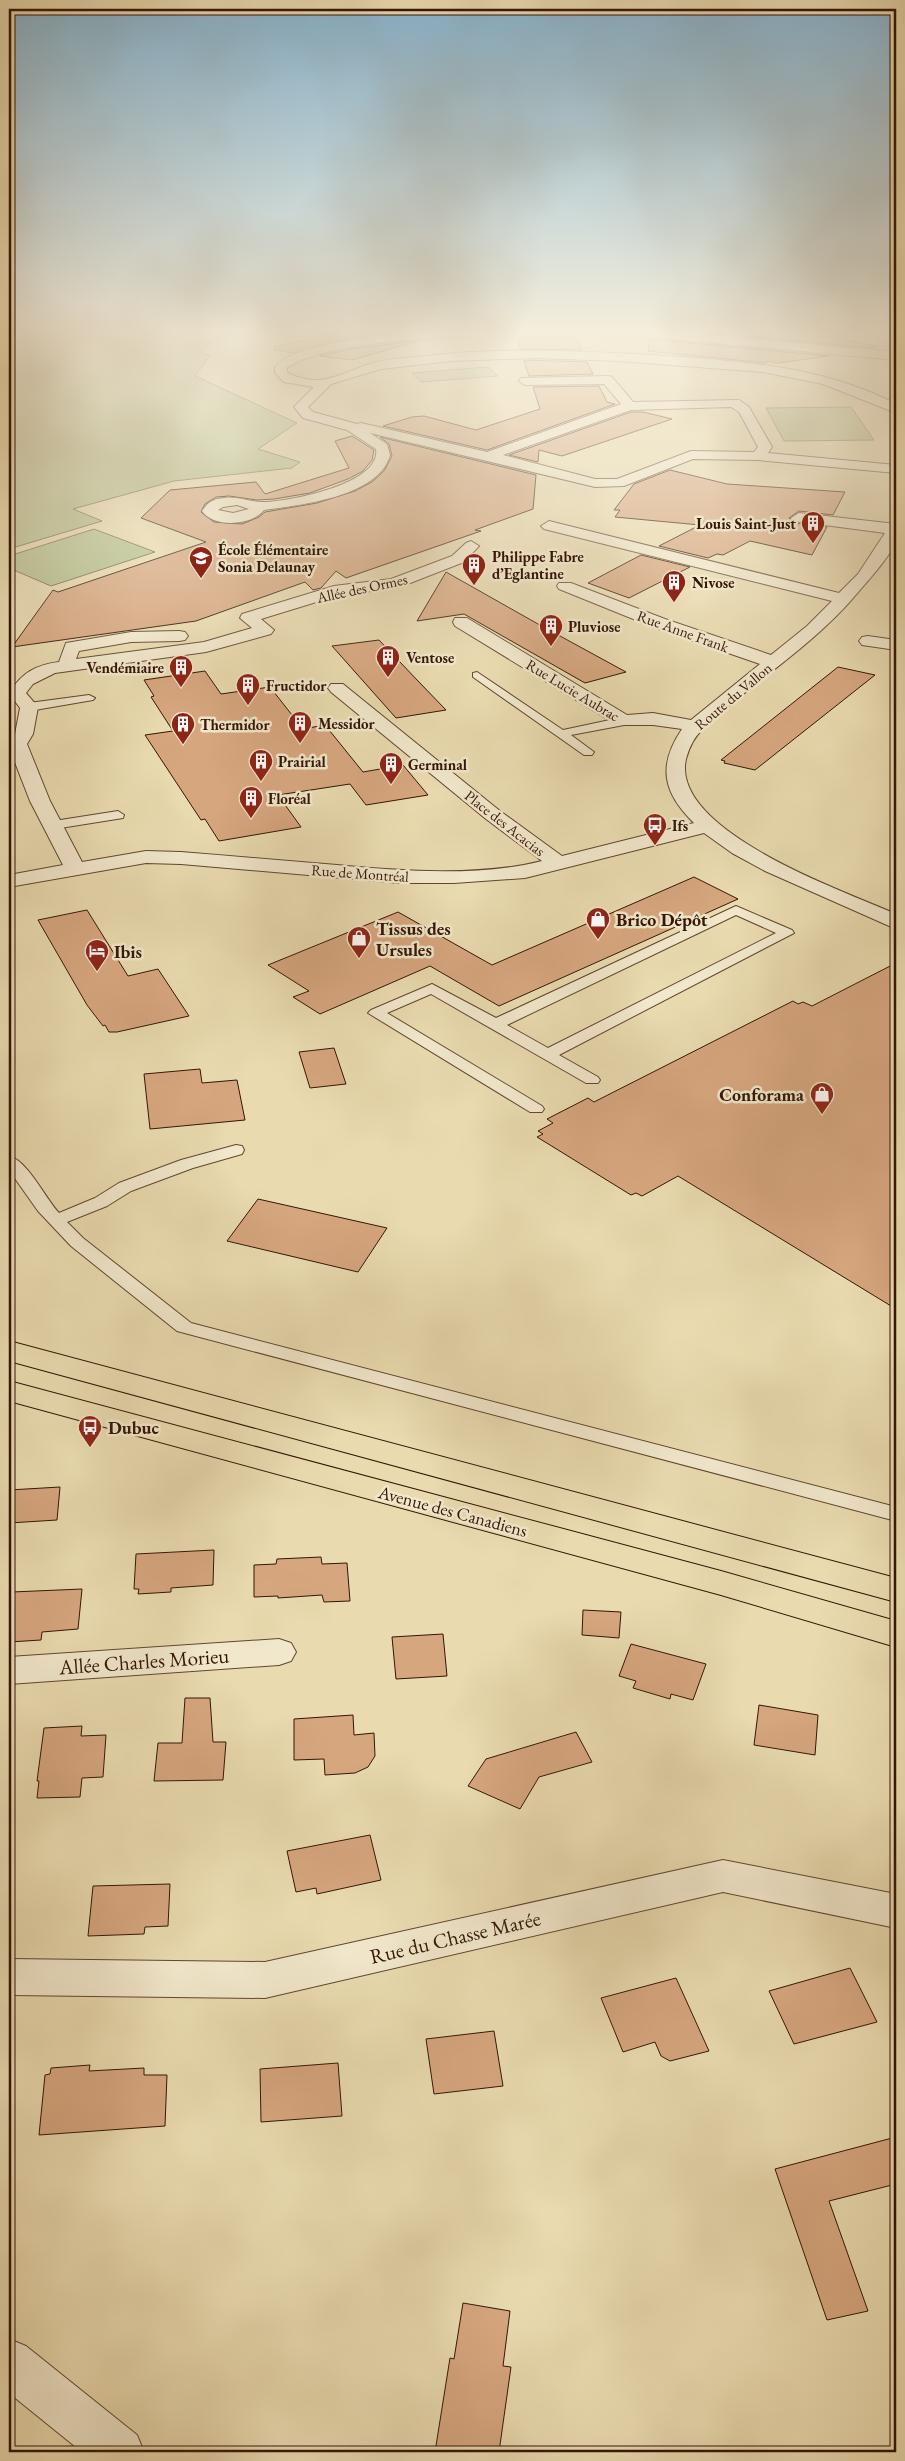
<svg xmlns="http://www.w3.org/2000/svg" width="905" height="2461" font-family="'EB Garamond',serif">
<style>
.green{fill:#b4c08c;stroke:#746a49}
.building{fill:#d6a67f;stroke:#341506}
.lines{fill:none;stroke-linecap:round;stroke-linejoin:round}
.service-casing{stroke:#614630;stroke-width:2}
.minor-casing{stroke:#614630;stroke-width:2}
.primary-casing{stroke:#341506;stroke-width:2}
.service{fill:#f1e7cb;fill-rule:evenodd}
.minor{fill:#f1e7cb;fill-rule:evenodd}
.primary{fill:#e9daaf;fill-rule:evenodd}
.labels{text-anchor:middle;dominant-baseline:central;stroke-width:5;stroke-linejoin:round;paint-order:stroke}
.far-poi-label{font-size:15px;font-weight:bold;fill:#341506;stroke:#f1e7cb;text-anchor:start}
.far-street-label{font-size:15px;fill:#341506;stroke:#f1e7cb}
.poi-label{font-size:18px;font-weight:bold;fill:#341506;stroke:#f1e7cb;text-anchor:start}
.street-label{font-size:18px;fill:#341506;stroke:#f1e7cb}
.near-street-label{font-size:21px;fill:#341506;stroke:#f1e7cb}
</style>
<rect width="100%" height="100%" fill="#e9daaf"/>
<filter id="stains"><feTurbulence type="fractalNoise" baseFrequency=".004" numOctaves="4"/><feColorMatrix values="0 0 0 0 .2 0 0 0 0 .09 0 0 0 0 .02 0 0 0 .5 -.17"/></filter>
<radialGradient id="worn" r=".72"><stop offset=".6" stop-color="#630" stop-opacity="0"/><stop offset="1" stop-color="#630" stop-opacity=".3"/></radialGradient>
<!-- green -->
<path class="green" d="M9,332h245l-39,8 -16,11 11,5 -15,20 102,47 -39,26 42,13 -8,6 -118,13 -101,28 29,12 -93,28z
M488,367l10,9 -77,6 -9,-9z
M851,407l23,33 -90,1 -18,-33z
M94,529l61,23 -104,34 -42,-18v-12z"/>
<!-- building -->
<path class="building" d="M337,332h63l-56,7 -50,14 -20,-3v-3z
M698,332h123l1,3 53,11v2z
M575,337l7,13 -62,-1 -3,-11z
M649,340h10l170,16 -51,7 -10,-2 -2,2 -118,-12z
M418,341l-66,19 -32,-4 30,-7z
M524,360l63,2 6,12 -64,2z
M599,386l8,16 8,2 -128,46 -104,-24 29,-9 12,-1 52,14 64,-21 -7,-22z
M631,412h12l29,7 -110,37 -23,-6 -1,12 -29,-7z
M352,436l22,14 -2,10 -9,11 -15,8 -38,14 -36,6 -17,1 -28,-4 -13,1 -11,7 -4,8 13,10 28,2 17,-7 6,-5 52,-9 38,-12 17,-9 12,-11 8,-15 -3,-12 -9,-7 156,38 -3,34 -58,21 6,1 -135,47 -10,-7 -15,17 -8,2 -8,-8 -109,39 -184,26 41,-57 5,2 148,-50 -65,-24 29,-28 86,-8 9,12 84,-26 -14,-27z
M670,470l57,14 118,8 -12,23 -34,-4 -10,7 5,5 33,4 -15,28 -62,-14 -27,14 -6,-1 -9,4 -49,-12 41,-21 -85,-8 5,-7h-6l20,-26z
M641,555l49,12 -61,31 -41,-15z
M446,572l92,52 88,48 -41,11 -121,-69 -47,7z
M379,640l40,42 27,28 -50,8 -64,-72z
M838,667l37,8 -120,95 -31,-7 1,-2 -4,-1z
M205,671l16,23 49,-7 33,42 22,-4 38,47 40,-7 25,30 -62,10 -16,-21 -72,11 23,32 -82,14 -14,-22 -4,1 -56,-85 28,-4 -22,-34 3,-1 -10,-16z
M694,877l44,22 -239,107 -69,-40 -110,48 -27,-17 16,-6 -41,-26 130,-53 94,53z
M87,910l41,66 30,-7 31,47 -72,16h-8l-4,-7 -2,1 -16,-21 -49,-85z
M896,963v346l-218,-133 -36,20 -6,-3 -5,2 -94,-58 6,-3 -5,-3 15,-8 -6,-4 41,-21 6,4 199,-101 5,3 5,-2 9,4z
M334,1048l12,36 -36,4 -11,-36z
M200,1069l2,14 35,-3 8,40 -95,9 -6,-55z
M258,1199l129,29 -29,44 -131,-31z
M60,1487l-3,33 -48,3v-33z
M214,1550l-1,35 -42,3v4l-33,2 1,-5h-5l2,-35z
M321,1557l1,7 25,-1 3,38 -26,1 -2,-7 -44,3v-2l-24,1v-32l22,-1 1,-5z
M82,1589l-4,40 -36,3 -1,8 -32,2v-27l3,-23z
M583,1610l38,2 -2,26 -37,-3z
M443,1634l4,42 -51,3 -4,-42z
M631,1644l75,20 -13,36 -22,-6 -1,5 -37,-11 3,-7 -17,-5z
M185,1698h25l3,44h13l-3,38 -69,1 4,-38h24z
M759,1705l59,10 -3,40 -61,-10z
M353,1715l1,20 20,-2 1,23 -7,11 -13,6 -30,2 -1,-16 -30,1v-41z
M82,1726l-1,10 25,-1 -3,42 -21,1 -2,19 -43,1 2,-17h-2l7,-53z
M576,1732l16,30 -53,15 -19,32 -52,-23 18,-27z
M370,1835l11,45 -64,14 -1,-6 -20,4 -9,-41z
M170,1884l-2,42 -23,1 -1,7 -56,2 5,-50z
M850,1968l27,54 -83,22 -25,-53z
M676,1978l33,73 -39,10 -9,-5 -6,-14 -32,10 -22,-54z
M494,2031l9,55 -69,8 -8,-55z
M338,2063l4,53 -81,6 -1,-53z
M90,2065l-1,6 55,-3v7h23l-2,51 -126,9 6,-60 5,-1 1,-6z
M896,2137v47l-67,17 39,110 -41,9 -52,-151z
M463,2303l47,8 -7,55 8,1 -12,85h-64l15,-94 4,1z"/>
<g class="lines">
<!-- service casing -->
<g class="service-casing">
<path id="service" d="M477,672l86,58 61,-13 6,4 -6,4 -53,10 23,17 -2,3h-8l-111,-78v-4z
M89,695l6,3 -2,2 -64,11 -6,-4 6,-4z
M118,811l6,4 -1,3 -69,11 -6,-4 6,-4z
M736,906l56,24 2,3 -235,122 39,22 2,3 -2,3h-12l-155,-89 -44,19 155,93 2,3 -2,3h-12l-162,-99 3,-3 61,-26 64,34zM736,915l40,18 -228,115 -41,-23z
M236,1145l6,1 2,4 -2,4 -49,14 -62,23 -24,15 -40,16 16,16 108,85 705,184v14l-719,-190 -106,-85 -33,-35 -29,-41v-14c19,5 36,42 50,57l36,-15 24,-15 62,-23z"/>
</g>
<!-- minor casing -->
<g class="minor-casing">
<path id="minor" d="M423,332h55l-6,4c-46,3 -148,6 -185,32v4c6,5 24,9 33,8 17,-2 36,-12 53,-17 17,-5 36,-5 53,-7 75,-9 152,-5 227,-1 83,6 168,10 243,49v9l-73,-29 -60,-12 -144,-11 -85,-3 -83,3 -70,8 -50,15 -23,23 5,5 44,12 4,-1 126,29 134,-48 -17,-20 -79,1 -6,-4 2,-3 87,-2 4,1 21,25 106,-2 10,7 23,40 -4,6 128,12v8l-138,-13 -65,-1 -69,27 -29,1 -225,-54 17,11 3,11c-11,42 -90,50 -126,55 -12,16 -51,18 -62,1 6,-9 11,-12 22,-13 14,-2 25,4 38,4 25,0 120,-18 114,-53l-29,-19 -44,-12 -9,-11 20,-20 -30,-5 -9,-9v-6c19,-25 116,-32 148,-35zM731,407l8,5 19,35 -4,5 -63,-1 -74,28h-22l-92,-24 128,-45zM237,505l12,4 -16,4 -15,-3 5,-3z
M597,332h78l221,20v8l-237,-22 -56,-2z
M883,332h13v9z
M799,513l97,11c0,5 1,11 0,16 -3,14 -32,45 -42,57 -44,51 -103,86 -151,132 -9,8 -14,19 -17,30 -16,72 158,132 210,155v15l-131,-58 -33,-18 -28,-20 -179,45 -71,5h-54l-219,-19 -35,-1 -137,24v-12l54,-10 -33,-64 -21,-54v-5l6,-8 5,-26 -11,-15c13,-20 26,-28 50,-31l7,-19 6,-1 59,-10 48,-1 6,1 3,4 -3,4 -6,1 -48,1 -52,9 -3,8 128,-17 48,-14 -12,-10 2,-4 92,-28 57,-7 61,-23 14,-13 5,-2 8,5 -15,16 -64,25 -64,9 -75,23 13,11 -3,4 -65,18 -151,21 -22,11 -7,9 12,14 -5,27 -6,10 23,57 32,61 64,-11 35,1c52,4 104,9 156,13 64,6 141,12 205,-4l-56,-42 -155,-127 -3,-4 3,-4h12l157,127 62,45 132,-33c-31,-30 -37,-57 -12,-94l-29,-4h-36l-162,-99 -2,-4 2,-4h12l160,97 26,-2 38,7 69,-56 -107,-37 -94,-38 -2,-3 2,-3h12l94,36 106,36 36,-29 25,-25 -288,-72 -3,-3 8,-5 290,72 19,-19 27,-41 -91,-12 -3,-3z
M868,636l28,4v10l-34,-5 -3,-4 3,-4z
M279,1639l12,4 5,9 -5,9 -12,4 -270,19v-27z
M723,1860l173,34v34l-173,-36 -458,106 -256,-3v-36l256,3z
M9,2339l17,7 111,89 7,17h-62l-73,-59z"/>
</g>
<!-- primary casing -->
<g class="primary-casing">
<path id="primary" d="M9,1341l887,237v24l-887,-241z
M9,1381l712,190 175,50v26l-175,-52 -712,-194z"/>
</g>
<!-- service -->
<use href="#service" class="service"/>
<!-- minor -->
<use href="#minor" class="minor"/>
<!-- primary -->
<use href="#primary" class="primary"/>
</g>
<!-- sky -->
<linearGradient id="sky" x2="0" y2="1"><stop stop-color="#88b6d2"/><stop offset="0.49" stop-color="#f5eedb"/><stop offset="1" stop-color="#f5eedb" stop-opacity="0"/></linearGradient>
<rect width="905" height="677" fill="url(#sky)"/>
<!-- icons -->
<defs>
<g id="building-pin" transform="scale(1.25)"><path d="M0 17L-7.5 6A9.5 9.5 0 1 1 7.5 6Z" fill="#8f2418" stroke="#f1e7cb"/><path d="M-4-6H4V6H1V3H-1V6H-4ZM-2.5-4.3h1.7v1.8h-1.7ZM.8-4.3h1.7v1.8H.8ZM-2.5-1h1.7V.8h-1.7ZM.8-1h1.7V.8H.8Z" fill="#fff"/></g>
<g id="school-pin" transform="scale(1.25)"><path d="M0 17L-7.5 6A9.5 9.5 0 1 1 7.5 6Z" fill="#8f2418" stroke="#f1e7cb"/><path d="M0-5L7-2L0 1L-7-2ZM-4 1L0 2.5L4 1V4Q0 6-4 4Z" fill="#fff"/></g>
<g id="bus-pin" transform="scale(1.25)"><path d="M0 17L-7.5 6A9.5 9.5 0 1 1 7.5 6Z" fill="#8f2418" stroke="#f1e7cb"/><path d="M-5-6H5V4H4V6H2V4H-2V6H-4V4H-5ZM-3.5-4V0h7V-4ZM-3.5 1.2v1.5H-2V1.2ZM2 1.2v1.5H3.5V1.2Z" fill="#fff"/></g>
<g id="shop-pin" transform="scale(1.25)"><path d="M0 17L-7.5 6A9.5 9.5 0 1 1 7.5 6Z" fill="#8f2418" stroke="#f1e7cb"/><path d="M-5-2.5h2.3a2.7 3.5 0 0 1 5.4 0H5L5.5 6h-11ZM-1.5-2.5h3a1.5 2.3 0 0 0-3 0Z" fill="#fff"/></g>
<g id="hotel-pin" transform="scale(1.25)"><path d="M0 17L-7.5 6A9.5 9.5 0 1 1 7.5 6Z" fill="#8f2418" stroke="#f1e7cb"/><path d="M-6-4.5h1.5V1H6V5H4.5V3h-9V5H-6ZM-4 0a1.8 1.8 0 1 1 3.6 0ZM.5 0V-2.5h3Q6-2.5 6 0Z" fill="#fff"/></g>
</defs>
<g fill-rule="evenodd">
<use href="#building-pin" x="813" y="523"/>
<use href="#school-pin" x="201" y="558"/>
<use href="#building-pin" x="474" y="565"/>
<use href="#building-pin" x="674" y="582"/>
<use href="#building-pin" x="551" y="626"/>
<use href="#building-pin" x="388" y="657"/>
<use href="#building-pin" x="181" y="667"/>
<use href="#building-pin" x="248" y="685"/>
<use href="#building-pin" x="300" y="723"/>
<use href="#building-pin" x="183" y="724"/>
<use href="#building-pin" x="261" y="761"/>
<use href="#building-pin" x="391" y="764"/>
<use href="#building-pin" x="251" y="798"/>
<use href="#bus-pin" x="655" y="825"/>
<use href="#shop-pin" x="598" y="919"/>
<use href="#shop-pin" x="359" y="938"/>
<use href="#hotel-pin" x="97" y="951"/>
<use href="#shop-pin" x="822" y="1094"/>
<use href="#bus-pin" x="90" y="1427"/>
</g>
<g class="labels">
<!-- far-poi labels -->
<g class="far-poi-label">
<text x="796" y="523" text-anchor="end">Louis Saint-Just</text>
<text x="218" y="549">École Élémentaire<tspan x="218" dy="17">Sonia Delaunay</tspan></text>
<text x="492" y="556">Philippe Fabre<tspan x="492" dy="17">d’Eglantine</tspan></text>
<text x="692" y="582">Nivose</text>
<text x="568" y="626">Pluviose</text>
<text x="406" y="657">Ventose</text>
<text x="164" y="667" text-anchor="end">Vendémiaire</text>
<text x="266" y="685">Fructidor</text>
<text x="318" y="723">Messidor</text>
<text x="200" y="724">Thermidor</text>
<text x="278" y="761">Prairial</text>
<text x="408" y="764">Germinal</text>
<text x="268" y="798">Floréal</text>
<text x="672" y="825">Ifs</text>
</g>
<!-- far-street labels -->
<g class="far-street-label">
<text transform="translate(362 588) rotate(-12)">Allée des Ormes</text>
<text transform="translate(683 631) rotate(20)">Rue Anne Frank</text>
<text transform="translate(573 690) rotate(31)">Rue Lucie Aubrac</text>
<text transform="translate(733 696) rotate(-40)">Route du Vallon</text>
<text transform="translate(505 823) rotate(38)">Place des Acacias</text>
<text transform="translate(360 873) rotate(4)">Rue de Montréal</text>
</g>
<!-- poi labels -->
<g class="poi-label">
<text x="616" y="919">Brico Dépôt</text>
<text x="376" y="928">Tissus des<tspan x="376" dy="21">Ursules</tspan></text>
<text x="114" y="951">Ibis</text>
<text x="804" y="1094" text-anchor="end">Conforama</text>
<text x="108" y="1427">Dubuc</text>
</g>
<!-- street labels -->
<g class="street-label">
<text transform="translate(453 1511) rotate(15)">Avenue des Canadiens</text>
</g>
<!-- near-street labels -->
<g class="near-street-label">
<text transform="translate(144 1661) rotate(-4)">Allée Charles Morieu</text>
<text transform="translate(455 1937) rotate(-13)">Rue du Chasse Marée</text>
</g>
</g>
<!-- margin -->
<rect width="905" height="2461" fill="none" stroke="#e9daaf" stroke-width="30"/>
<rect x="10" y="10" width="885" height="2441" fill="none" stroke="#341506" stroke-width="2.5"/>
<rect x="15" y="15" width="875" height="2431" fill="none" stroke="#341506"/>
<rect width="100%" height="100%" filter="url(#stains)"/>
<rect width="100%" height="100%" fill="url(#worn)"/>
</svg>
